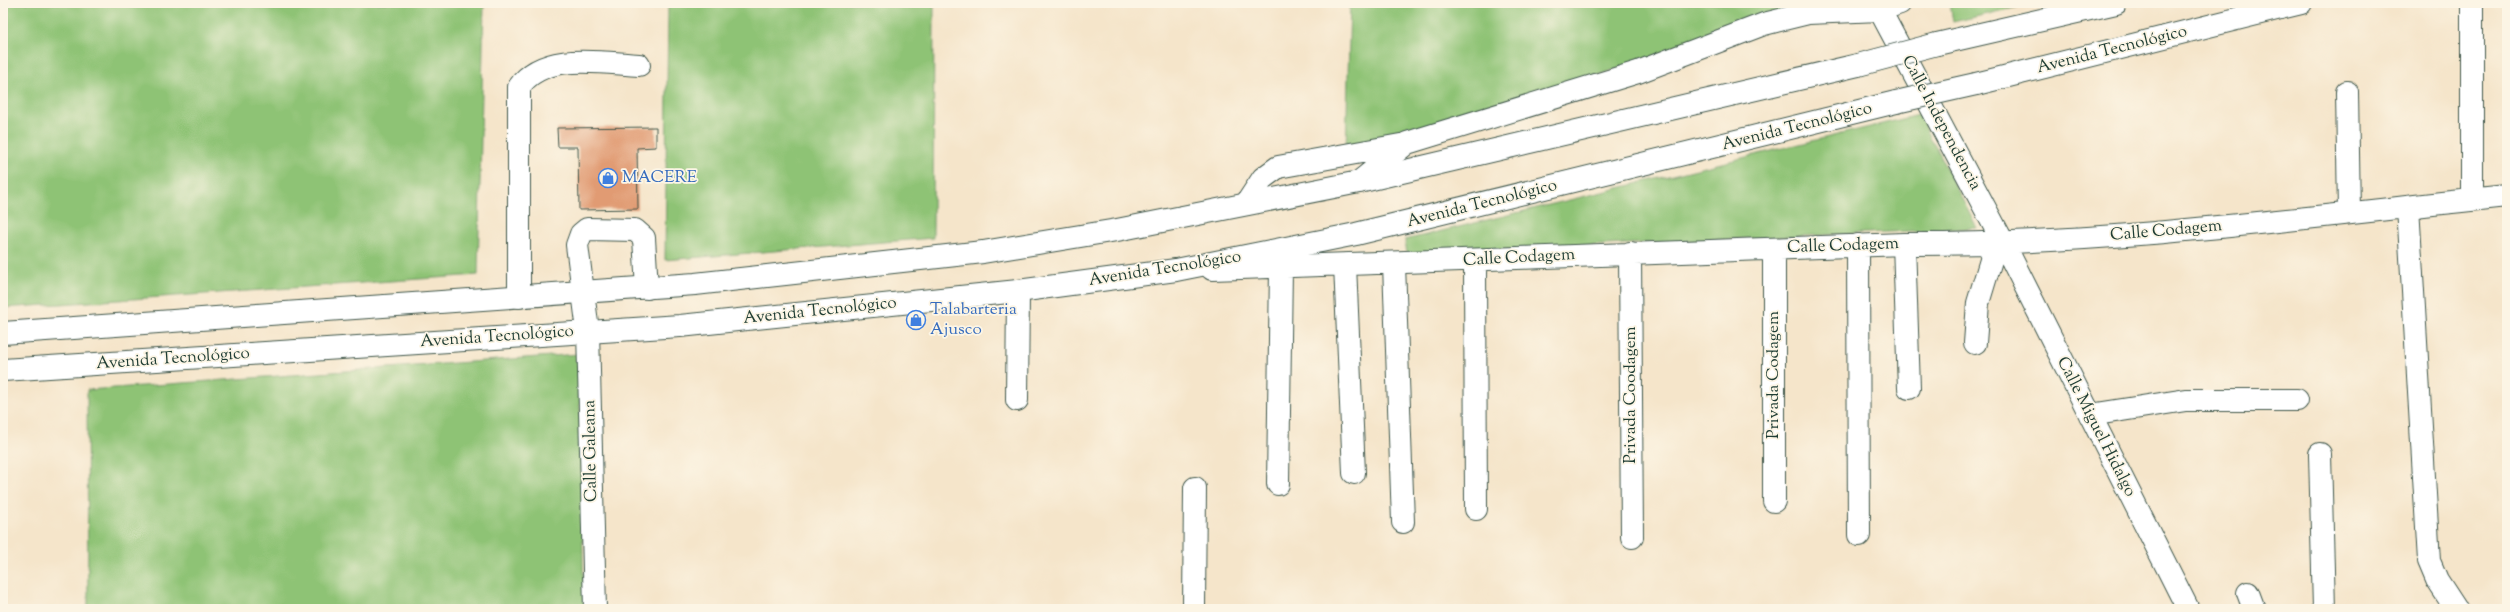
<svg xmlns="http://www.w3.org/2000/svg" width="2510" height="612" font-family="'Sorts Mill Goudy',serif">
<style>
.green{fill:#8ec375;stroke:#568054}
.building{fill:#e19b73}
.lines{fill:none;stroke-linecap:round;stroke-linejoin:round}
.minor-casing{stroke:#3f564a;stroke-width:24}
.major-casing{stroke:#3f564a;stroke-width:24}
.minor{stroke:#fff;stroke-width:22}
.major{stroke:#fff;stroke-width:22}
.major-bridge-casing{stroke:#3f564a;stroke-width:24;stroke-linecap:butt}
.major-bridge{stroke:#fff;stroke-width:22}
.labels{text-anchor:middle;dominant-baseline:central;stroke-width:3.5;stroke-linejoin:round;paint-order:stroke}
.street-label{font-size:17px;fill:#1f3d34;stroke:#fcf5e5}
.shop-label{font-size:17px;fill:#366cbe;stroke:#fcf5e5;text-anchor:start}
</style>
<rect width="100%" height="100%" fill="#fcf5e5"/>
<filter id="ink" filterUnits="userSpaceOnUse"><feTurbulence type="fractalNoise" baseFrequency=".025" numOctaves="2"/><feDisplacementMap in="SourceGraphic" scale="8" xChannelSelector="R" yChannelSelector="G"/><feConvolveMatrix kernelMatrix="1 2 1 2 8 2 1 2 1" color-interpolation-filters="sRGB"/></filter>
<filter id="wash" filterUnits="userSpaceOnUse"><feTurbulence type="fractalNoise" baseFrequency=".012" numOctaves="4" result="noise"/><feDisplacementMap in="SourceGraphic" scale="16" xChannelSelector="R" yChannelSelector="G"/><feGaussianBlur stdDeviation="0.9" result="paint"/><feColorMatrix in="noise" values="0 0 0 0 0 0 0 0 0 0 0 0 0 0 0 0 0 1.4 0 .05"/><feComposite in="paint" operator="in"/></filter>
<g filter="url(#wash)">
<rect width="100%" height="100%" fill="#f5e5ca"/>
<!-- green -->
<path class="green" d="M3,3h481l-6,272 -475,33z
M668,3h266l-1,235 -268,22z
M1350,3h510l-208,55 -246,78 -60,14z
M1950,3h86l-83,19z
M1919,115l58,113 -570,26 -2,-14z
M579,354l5,255h-496l-1,-219z"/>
<g id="blocks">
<!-- building -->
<path class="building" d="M656,127v20l-19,1 1,61 -59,1 -1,-63h-20l-1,-19z"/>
</g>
</g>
<g filter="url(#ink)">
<use href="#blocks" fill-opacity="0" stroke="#3f564a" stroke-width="1"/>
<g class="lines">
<!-- minor casing -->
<g class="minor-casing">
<path id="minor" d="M1876,3l128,241 184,365
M2347,92l2,121
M1359,182l48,-39 231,-71 126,-48 44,-11 72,-3 20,-7
M2472,200v-197
M1246,204l17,-26 15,-11 128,-23
M2408,207l21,354 8,19 19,29
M1904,244l5,144
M1858,245l1,290
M1630,253l2,284
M1475,261l1,248
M1394,264l9,258
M1345,265l9,208
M1212,269l692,-25c202,1 403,-27 603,-48
M519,297v-210c25,-36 82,-24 120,-22
M1975,343l3,-40 13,-43 1,-16
M1017,400l1,-109
M2090,415l96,-15h111
M2320,454l4,155
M1278,484l3,-217
M1774,501v-252
M2248,593l6,16
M595,609l-7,-278 -11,-86 4,-11 6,-5 48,1 9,8 3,50
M1194,609l1,-121"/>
</g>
<!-- major casing -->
<g class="major-casing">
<path id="major" d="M1937,44l179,-41
M1976,84l325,-81
M3,333l692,-49 288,-32 134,-22 242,-48 499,-117
M3,370l677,-44 338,-35 158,-21 180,-36 540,-132"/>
</g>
<!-- minor -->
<use href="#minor" class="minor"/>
<!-- major -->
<use href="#major" class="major"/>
<!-- major-bridge casing -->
<g class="major-bridge-casing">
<path id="major-bridge" d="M1858,65l79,-21
M1896,102l80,-18"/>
</g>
<!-- major-bridge -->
<use href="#major-bridge" class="major-bridge"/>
</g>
</g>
<!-- icons -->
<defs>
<g id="shop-ring" transform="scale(1)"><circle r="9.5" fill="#fcf5e5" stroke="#3f7fe0" stroke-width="1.5"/><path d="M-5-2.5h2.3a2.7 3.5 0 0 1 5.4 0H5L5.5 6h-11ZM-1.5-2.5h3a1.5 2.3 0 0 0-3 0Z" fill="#3f7fe0"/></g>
</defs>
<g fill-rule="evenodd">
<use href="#shop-ring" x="608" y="178"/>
<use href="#shop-ring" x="916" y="320"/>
</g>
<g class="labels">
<!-- street labels -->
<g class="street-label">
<text transform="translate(2112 50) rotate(-14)">Avenida Tecnológico</text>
<text transform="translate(1941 123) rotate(62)">Calle Independencia</text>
<text transform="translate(1797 127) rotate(-14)">Avenida Tecnológico</text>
<text transform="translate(1482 204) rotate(-14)">Avenida Tecnológico</text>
<text transform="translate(2166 231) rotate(-5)">Calle Codagem</text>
<text transform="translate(1843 246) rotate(-2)">Calle Codagem</text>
<text transform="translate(1519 258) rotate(-3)">Calle Codagem</text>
<text transform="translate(1165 269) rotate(-9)">Avenida Tecnológico</text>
<text transform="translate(820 311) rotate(-6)">Avenida Tecnológico</text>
<text transform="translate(497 337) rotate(-4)">Avenida Tecnológico</text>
<text transform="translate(173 359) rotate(-4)">Avenida Tecnológico</text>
<text transform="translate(1774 375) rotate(-90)">Privada Codagem</text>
<text transform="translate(1631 395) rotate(-90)">Privada Coodagem</text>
<text transform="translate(2096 427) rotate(63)">Calle Miguel Hidalgo</text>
<text transform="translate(591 451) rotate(-91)">Calle Galeana</text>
</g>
<!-- shop labels -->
<g class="shop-label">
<text x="622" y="178">MACERE</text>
<text x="930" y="310">Talabarteria<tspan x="930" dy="20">Ajusco</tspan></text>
</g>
</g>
<!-- margin -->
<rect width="2510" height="612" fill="none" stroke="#fcf5e5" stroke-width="16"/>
</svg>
